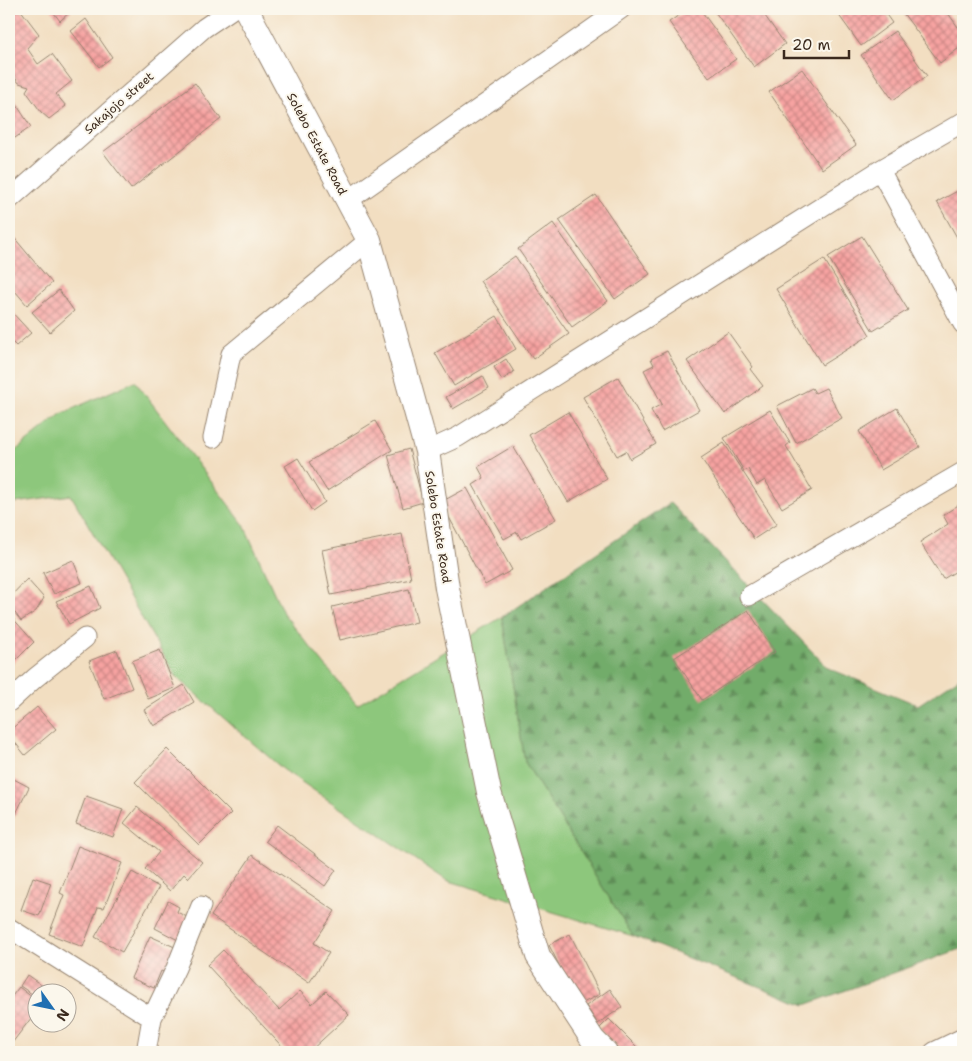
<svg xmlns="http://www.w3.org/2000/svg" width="972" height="1061" font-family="'Shantell Sans',sans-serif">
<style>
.green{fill:#8dc77b;stroke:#64784c}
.forest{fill:url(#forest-firs);stroke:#566b44}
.building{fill:url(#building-cross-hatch)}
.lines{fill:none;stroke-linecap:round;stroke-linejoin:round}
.minor-casing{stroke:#968470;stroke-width:21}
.tertiary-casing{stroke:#968470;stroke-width:26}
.minor{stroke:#fff;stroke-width:19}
.tertiary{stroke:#fff;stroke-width:24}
.labels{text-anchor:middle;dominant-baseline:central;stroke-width:4;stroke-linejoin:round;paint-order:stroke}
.street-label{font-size:12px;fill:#3b2a1e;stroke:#fbf7ec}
</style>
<defs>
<pattern id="forest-firs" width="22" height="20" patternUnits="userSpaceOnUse" patternTransform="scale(1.25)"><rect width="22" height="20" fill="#72ac6b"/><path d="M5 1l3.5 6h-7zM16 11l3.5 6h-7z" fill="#5f8c57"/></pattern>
<pattern id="building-cross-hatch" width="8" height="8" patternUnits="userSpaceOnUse" patternTransform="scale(1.25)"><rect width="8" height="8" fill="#f7a3a1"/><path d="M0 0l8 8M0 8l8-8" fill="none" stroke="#c98583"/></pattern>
</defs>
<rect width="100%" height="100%" fill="#fbf7ec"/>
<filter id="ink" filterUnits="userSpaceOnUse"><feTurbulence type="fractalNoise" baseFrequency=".02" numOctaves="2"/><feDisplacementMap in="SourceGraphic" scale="10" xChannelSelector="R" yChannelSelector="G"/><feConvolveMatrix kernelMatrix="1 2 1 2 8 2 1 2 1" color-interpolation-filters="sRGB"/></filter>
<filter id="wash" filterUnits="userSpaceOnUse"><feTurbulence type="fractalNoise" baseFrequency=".0096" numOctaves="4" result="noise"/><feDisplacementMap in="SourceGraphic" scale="20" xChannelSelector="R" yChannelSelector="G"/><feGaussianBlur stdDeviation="1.12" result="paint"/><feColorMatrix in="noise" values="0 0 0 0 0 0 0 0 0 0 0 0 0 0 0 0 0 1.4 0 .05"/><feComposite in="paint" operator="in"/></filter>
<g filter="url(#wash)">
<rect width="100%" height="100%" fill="#f2dec1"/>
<!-- green -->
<path class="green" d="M135,381l109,144 39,88 74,92 145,-88 23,145 108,174 -187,-56 -162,-110 -108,-93 -105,-182 -62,9v-48l52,-42z"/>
<!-- forest -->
<path class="forest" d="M670,503l158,165 90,37 45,-30v273l-158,57 -172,-69 -108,-174 -23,-145z"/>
<g id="blocks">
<!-- building -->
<path class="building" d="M17,9h3l19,25 -12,14 11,16 14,-10 20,27 -16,13 10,12 -17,13 -8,-7 -15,-21 3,-5 -10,-3 -10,-13v-54z
M51,9h22l-13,12z
M688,9h12l36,50 -27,19 -40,-56z
M713,9h47l25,35 -31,23z
M845,9h37l10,14 -31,23 -23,-32z
M900,9h45l18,25v11l-23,18z
M86,19l26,38 -13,10 -28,-36z
M895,31l32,45 -34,24 -32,-45z
M802,69l54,76 -34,24 -53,-77z
M195,83l26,36 -90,70 -28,-37z
M9,93l22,34 -22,15z
M963,188v51l-4,2 -22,-39z
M596,195l54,79 -35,25 -56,-79z
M553,223l55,78 -36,26 -54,-78z
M12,235l40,48 -25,22 -18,-21v-46z
M862,236l46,74 -35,21 -45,-74z
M515,256l54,78 -36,25 -53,-78z
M824,259l46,76 -48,30 -46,-76z
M59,290l15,21 -24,21 -18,-20z
M9,309l22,24 -15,13 -7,-7z
M497,316l19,33 -62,37 -19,-33z
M728,332l25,35 -3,2 13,17 -38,28 -38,-53z
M667,351l32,59 -37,21 -11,-21 11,-6 -18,-34 10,-5 -3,-6z
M506,359l8,13 -12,8 -8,-13z
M483,376l6,12 -36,21 -7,-12z
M618,377l38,67 -26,15 -4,-8 -9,5 -34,-59z
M812,388l3,5 11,-5 16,30 -46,25 -19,-37z
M897,408l23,39 -39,23 -22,-39z
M770,410l20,33 -4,3 26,44 -30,18 -17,-28 -8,5 -9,-16 -4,2 -20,-33z
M568,412l39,67 -39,23 -39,-67z
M375,421l17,29 -65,41 -18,-29z
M724,443l53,81 -23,15 -53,-81z
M513,446l43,73 -35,20 -4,-7 -13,7 -31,-54 11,-7 -6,-11z
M409,449l14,53 -20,6 -15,-53z
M298,458l27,44 -13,9 -27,-45z
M467,488l45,82 -27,15 -44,-83z
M963,502v65l-20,12 -23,-37 28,-18 -5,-9z
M402,534l9,45 -80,16 -9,-45z
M73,560l9,23 -28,11 -11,-21z
M27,579l17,19 -8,13 -15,10 -12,-16v-7z
M91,586l9,22 -31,16 -13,-23z
M409,589l8,33 -77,18 -8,-33z
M748,610l27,42 -73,48 -28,-42z
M9,614l25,28 -24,24 -1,-2z
M117,650l15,38 -28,11 -15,-38z
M160,650l15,38 -27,11 -16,-38z
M184,685l10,17 -40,24 -10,-16z
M37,707l19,22 -31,26 -16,-20v-4z
M167,749l64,64 -32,32 -64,-63z
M10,777l19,10 -20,41v-49z
M86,796l37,13 -10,28 -37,-13z
M137,807l65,55 -14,16 -4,-4 -14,17 -25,-22 14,-17 -35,-29z
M277,825l59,45 -11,16 -60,-45z
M78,846l44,17 -18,45 -6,-1 -15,40 -34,-13 15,-39 -4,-2z
M252,855l83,56 -21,32 15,10 -20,30 -98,-67z
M132,872l27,15 -37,65 -27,-15z
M33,877l18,6 -12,33 -18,-6z
M168,901l11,6 -2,5 14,7 -11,22 -25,-13z
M570,934l30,60 -21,11 -30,-60z
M150,936l27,12 -11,25 -5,-2 -7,17 -23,-10z
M223,950l56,60 21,-19 12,13 14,-13 23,24 -40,37h-22l-80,-87z
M27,975l23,16 -2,3h-10v4l-18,-12z
M19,987l19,15v7l-29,38v-47z
M610,989l12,18 -24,17 -12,-18z
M609,1019l33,33h-20l-23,-23z
M523,1048l1,4h-22v-1z"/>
</g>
</g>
<g filter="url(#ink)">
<use href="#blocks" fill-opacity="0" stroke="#968470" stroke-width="1"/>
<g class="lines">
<!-- minor casing -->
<g class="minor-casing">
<path id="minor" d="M880,170l83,154
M9,200l195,-172 28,-19
M347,201l274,-192
M213,438l18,-84 138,-114
M427,451l31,-14 422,-267 83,-48
M749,596l214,-124
M9,702l26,-24 50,-40
M9,928l143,90
M146,1052l6,-34 24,-50 25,-62
M934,1052l29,-14"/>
</g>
<!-- tertiary casing -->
<g class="tertiary-casing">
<path id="tertiary" d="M246,9l123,231 58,211 20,137 42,204 49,164 55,84 12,12"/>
</g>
<!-- minor -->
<use href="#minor" class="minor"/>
<!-- tertiary -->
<use href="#tertiary" class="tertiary"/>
</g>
</g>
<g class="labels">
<!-- street labels -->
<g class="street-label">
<text transform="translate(119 103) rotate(-41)">Sakajojo street</text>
<text transform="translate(317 144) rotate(62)">Solebo Estate Road</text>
<text transform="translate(438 527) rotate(81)">Solebo Estate Road</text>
</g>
</g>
<!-- margin -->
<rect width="972" height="1061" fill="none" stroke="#fbf7ec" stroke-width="30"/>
<!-- north arrow -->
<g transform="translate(52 1008) rotate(123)"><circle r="24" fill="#fbf7ec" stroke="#aea59a"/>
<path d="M0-4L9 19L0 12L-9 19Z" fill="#1f6fb2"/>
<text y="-8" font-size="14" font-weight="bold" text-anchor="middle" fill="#3b2a1e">N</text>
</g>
<!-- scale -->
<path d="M784 50v8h65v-8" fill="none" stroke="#3b2a1e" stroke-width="2.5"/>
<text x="792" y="50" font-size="15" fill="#3b2a1e" stroke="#fbf7ec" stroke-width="4" paint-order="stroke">20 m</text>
</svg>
